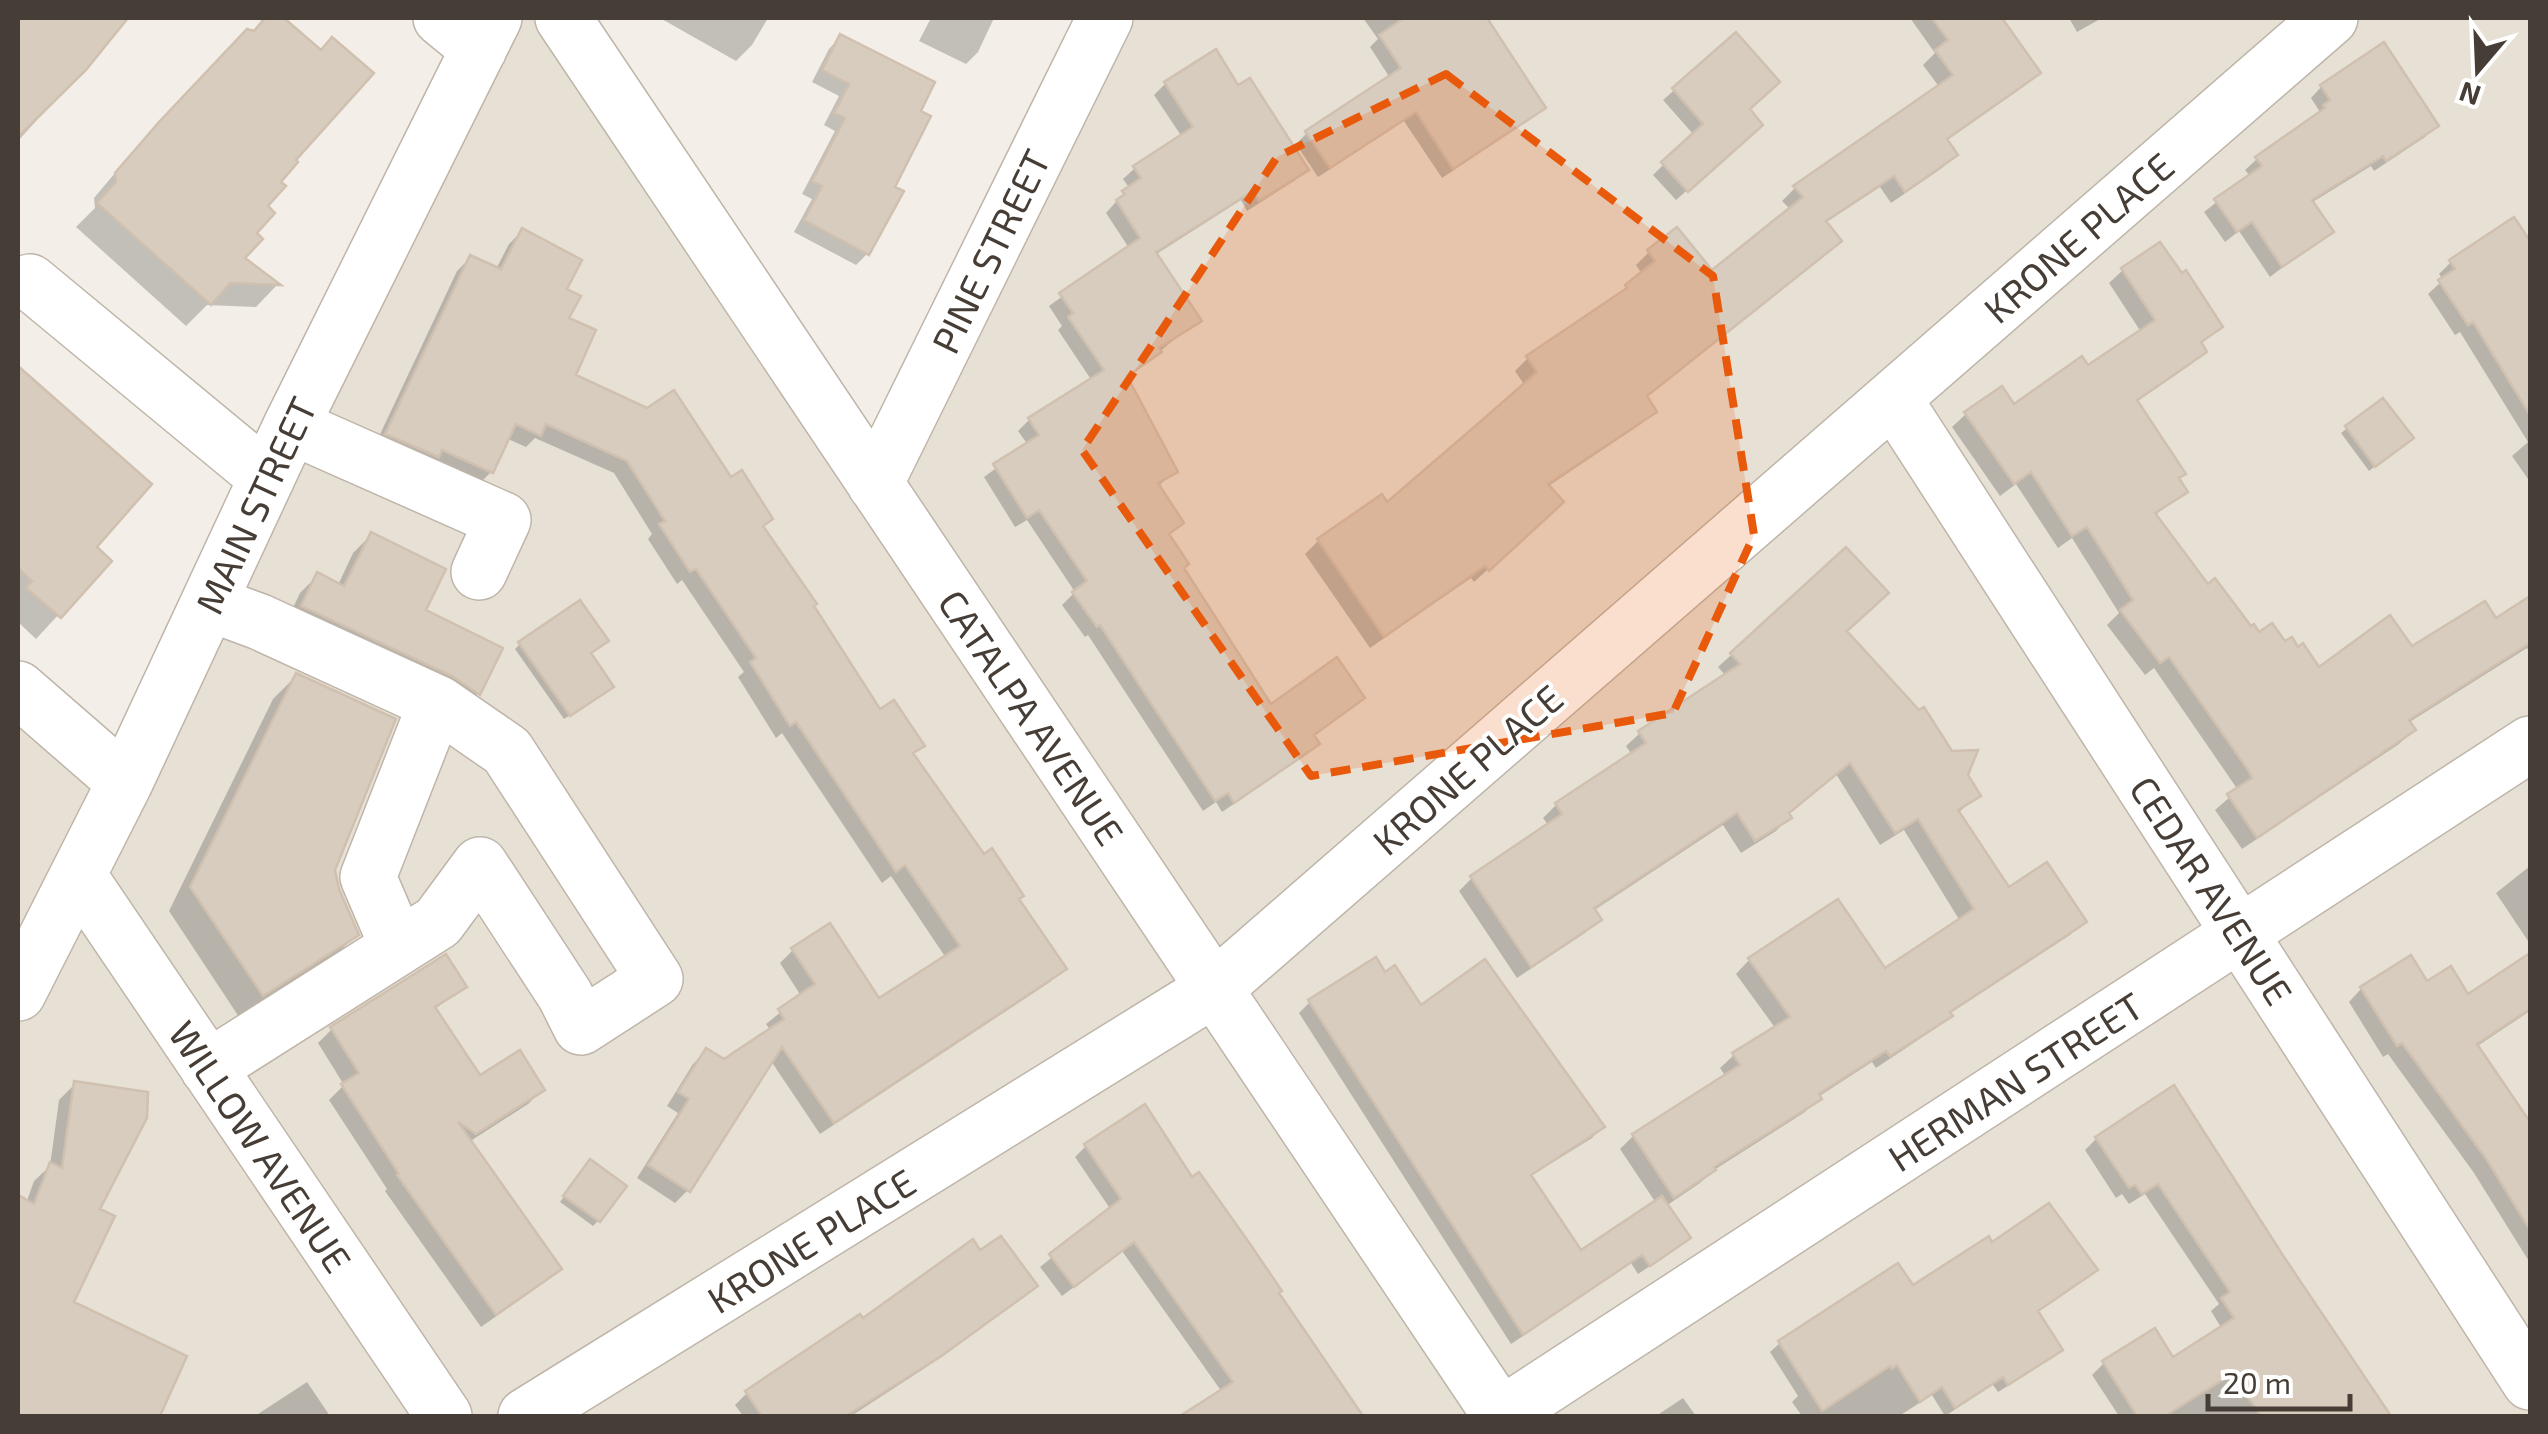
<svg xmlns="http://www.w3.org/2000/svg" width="2548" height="1434" font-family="'Exo 2',sans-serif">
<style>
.residential{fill:#e7e0d5}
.shadow{fill:#0003}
.building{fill:#d8ccbf;stroke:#d0c0af;stroke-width:2.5}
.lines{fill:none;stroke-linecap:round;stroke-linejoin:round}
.minor-casing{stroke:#bfb5a9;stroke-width:58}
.minor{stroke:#fff;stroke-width:55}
.marked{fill:#e8590c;fill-opacity:0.2;stroke:#e8590c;stroke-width:8;stroke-dasharray:20 12;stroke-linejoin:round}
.labels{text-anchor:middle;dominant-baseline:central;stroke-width:8;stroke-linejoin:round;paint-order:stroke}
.street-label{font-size:38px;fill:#463e36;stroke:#fff}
</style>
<rect width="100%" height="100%" fill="#f3eee7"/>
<!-- residential -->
<path class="residential" d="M494,18h69l312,465 230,-465h1425v1398h-2512v-727l106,92z"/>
<!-- shadow -->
<path class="shadow" d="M18,18h111l-111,123z
M268,18h12l40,35 -28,107 -27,46 -23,52 35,27 -21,22 -49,-2 -21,21 -110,-99 19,-19 -1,-10 42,-50 88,-93z
M660,18h108l-16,27 -16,16z
M931,18h63l-16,34 -12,12 -47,-23z
M1363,18h121l59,89 -11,11 -90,60 -38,-57 -86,56 -22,-33 11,-11 83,-55 -20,-31 8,-8z
M1910,18h89l38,54 -13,14 -78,55 9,14 -13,13 -51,35 -11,-16 -55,36 -180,174 9,14 -13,13 -94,63 1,28 -74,67 -3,-4 -101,70 -65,-94 13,-13 63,-43 6,7 138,-119 -10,-15 13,-13 84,-57 30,-27 -6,-9 13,-13 63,22 79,-64 -9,-9 13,-13 145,-100 -17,-23 12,-12z
M2069,18h33l-25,14z
M1736,36l14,99 -74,65 -23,-25 41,-40 -31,-35z
M840,37l78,75 -51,142 -11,11 -62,-33 18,-33 -10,-5 33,-63 -11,-6 15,-29 -27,-14 17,-33z
M1166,83l72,6 68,81 -12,11 -47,30 -6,-11 -86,55 43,65 -72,59 49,93 -18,15 24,36 -14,13 14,33 89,139 92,-10 -50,39 5,6 -11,12 -84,57 -6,-10 -13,9 -115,-176 -3,2 -23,-32 13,-13 -48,-72 -12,7 -31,-50 44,-32 -10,-14 11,-11 63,-39 -34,-51 4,-4 -13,-20 80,-58 -23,-35 16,-18 8,11v-17l-7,-10 12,-11 47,-31 -28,-42z
M2322,86l114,40 -11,11 -51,34 -3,-5 -60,37 19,28 -60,46 -31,-46 -14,11 -21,-30 46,-36 -5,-6 12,-11 63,-47 -9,-14z
M2513,220l17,24v238l-18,-26 16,-14 -68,-110 -5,3 -27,-41 15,-14 -4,-6 12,-12z
M522,231l42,59 9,86 188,152 119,184 41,34 -10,9 152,214 -13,13 -230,152 -49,-73 -83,129 -13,13 -38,-25 41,-65 -11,-7 26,-42 13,-13 18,11 47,-31 -5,-7 35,-28 -21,-33 13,-13 85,51 68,-43 -55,-82 -9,7 -100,-150 -6,5 -38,-61 6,-5 -62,-92 -5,4 -29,-45 4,-5 -38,-61 -79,-35 -9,9 -20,-9 -15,34 -13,13 -104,-38 83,-176 13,-13 26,11 13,-25z
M2123,270l97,57 -20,18 4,7 -14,13 -55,38 49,89 -30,24 53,72 43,41 35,16 34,25 93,-20 83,-28 35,-23v54l-3,-5 -119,75 5,7 -14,14 -157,105 -27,-39 23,-20 -84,-122 -9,7 -38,-50 12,-12 -47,-75 -14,10 -42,-64 -16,12 -48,-69 14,-13 47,-7 75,-38 53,-37 -32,-49z
M18,369l131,115 -56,63 15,14 -72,78 -18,-17z
M2383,401l22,41 -36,29 -28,-38z
M371,535l107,158 -17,18 -176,-87 15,-31 18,-18 20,10 15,-32z
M1846,550l-2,82 121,143 13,20 -20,18 50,77 76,32 -14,13 -121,79 -13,14 -60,40 -4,-6 -54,35 -13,15 -91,58 -14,13 -34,23 21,31 -10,11 -39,26 -7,-11 -120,81 -212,-331 11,-11 74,-26 36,33 182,118 -10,11 -63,39 51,76 76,-50 -36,-54 13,-13 93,-59 -6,-9 14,-13 42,-26 -40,-55 13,-14 88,-57 48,68 75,-50 -56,-91 -24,15 -44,-71 -49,40 2,3 -13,14 -35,22 -18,-28 -130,86 5,9 -13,13 -68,45 -58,-87 13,-13 77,-52 -6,-8 13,-13 76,-50 -6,-9 14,-13 86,-57 -8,-9z
M520,644l69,10 16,38 -41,27 -49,-70z
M296,676l41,214 19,45 -23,23 -94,59 -70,-106 104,-212z
M2530,866v78l-34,-51z
M2530,956v55l-54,36 54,77v139l-56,-90 -86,-119 -5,3 -34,-55 12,-13 65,-5 41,13z
M464,986l-30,24 45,69 63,11 -14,14 -59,38 90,127 -14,13 -64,45 -96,-136 2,-2 -58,-89 15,-15 -26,-42 14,-14z
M75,1084l21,126 -25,93 113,54 -27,59h-139v-190l16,-45 16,-15 9,-66z
M2173,1088l214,328h-268l-27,-41 12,-12 69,-2 49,-32 -11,-18 8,-7 -74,-110 -16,10 -7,-10 -6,4 -31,-48 11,-11z
M1086,1146l106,34 84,114 84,122h-173l35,-24 -100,-141 -60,45 -22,-29 71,-57 -36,-53z
M585,1168l13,53 -5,5 -33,-24z
M1992,1245l102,25 -58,43 23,36 -9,10 -52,33 -5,-7 -48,31 -13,-21 -33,21h-97l-10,-14 6,-6 -28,-44 10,-9 133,-54z
M979,1254l55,32 -109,82 -74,48h-108l-8,-11 12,-12 115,-71z
M307,1382l23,34h-75z
M1683,1398l13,18h-40z"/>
<!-- building -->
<path class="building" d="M18,18h110l-42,52 -68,67z
M265,18h19l37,32 11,-13 42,36 -78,87 2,2 -17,20 5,4 -18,20 7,7 -18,20 6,6 -18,19 36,27 -51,-2 -19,22 -114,-102 19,-21 -1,-9 44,-51 88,-93 7,2z
M1404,18h83l59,90 -93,61 -37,-57 -86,56 -25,-37 96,-63 -22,-33z
M1932,18h70l39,55 -94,66 11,16 -53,37 -11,-16 -68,45 16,20 -195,155 10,16 -109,72 16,18 -75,69 -4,-5 -101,71 -67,-98 65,-45 5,8 93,-80 57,-50 -11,-16 101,-68 -2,-3 30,-24 -8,-11 30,-23 35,43 91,-73 -10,-11 160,-111 -18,-25 13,-10z
M1736,32l44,50 -30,27 13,16 -75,67 -27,-30 42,-38 -31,-36z
M840,34l95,48 -14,29 10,5 -36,71 9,4 -35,64 -65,-35 18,-34 -10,-5 33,-63 -11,-5 15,-29 -27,-14z
M2384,42l55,84 -53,35 -3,-5 -71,44 22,32 -52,35 -30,-45 -15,10 -23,-33 48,-33 -7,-9 70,-49 -2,-3 7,-5 -10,-15z
M1216,49l22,36 12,-7 59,92 -50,31 -6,-10 -97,61 46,69 -43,27 3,4 -35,24 51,96 -20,11 26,40 -15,11 20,30 -5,4 87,136 66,-47 28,41 -51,37 6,9 -86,59 -6,-10 -13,8 -115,-176 -3,2 -25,-35 15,-11 -48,-71 -12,8 -34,-54 46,-29 -11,-17 76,-48 -36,-53 5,-4 -14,-20 81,-55 -24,-38 9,-6 -3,-3 19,-13 -8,-12 60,-39 -29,-45z
M2514,217l16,24v174l-57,-93 -5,3 -30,-45 17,-11 -6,-9z
M522,228l60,32 -15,29 14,7 -12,22 27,12 -20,45 71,33 27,-18 57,87 11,-7 31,49 -10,7 54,78 -3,2 66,103 14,-9 31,46 -12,7 71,101 8,-6 32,48 -5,3 48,70 -233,154 -52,-76 -92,145 -42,-27 41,-66 -11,-7 28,-44 18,11 60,-40 -6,-10 37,-25 -24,-36 39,-25 49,75 81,-52 -55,-81 -9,7 -100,-150 -6,4 -40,-64 6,-4 -60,-89 -6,3 -31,-48 6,-3 -38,-60 -81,-37 -5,12 -25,-12 -23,49 -51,-23 -3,7 -54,-23 85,-179 31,14z
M2160,242l22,31 4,-3 37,57 -22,15 6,10 -70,48 49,74 -7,4 9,14 -33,21 53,71 7,-6 36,48 3,-2 5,8 13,-9 13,18 7,-4 6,10 5,-4 16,24 71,-52 22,31 73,-45 11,17 34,-22v47l-121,77 7,10 -159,108 -30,-44 25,-16 -4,-8 -79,-113 -9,6 -40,-53 13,-10 -46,-73 -15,9 -41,-64 -17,12 -50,-72 38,-26 12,18 68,-48 6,9 67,-45 -34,-52z
M18,366l134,118 -55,63 15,14 -51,57 -35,-30 6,-7 -14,-13z
M2383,398l31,40 -39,29 -30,-41z
M371,532l75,37 -20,41 77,38 -23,47 -28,-19 -151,-70 16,-34 27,14z
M1846,547l43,46 -42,38 72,79 5,-3 28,44 26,-1 -10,25 13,21 -23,14 51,77 38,-25 40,60 -137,90 3,4 -63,40 -4,-5 -67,43 3,5 -108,68 2,3 -42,28 -42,-64 108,-69 -8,-12 58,-36 -42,-59 90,-59 47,69 89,-59 -56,-90 -23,14 -45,-70 -61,50 3,5 -37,23 -18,-28 -143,95 8,12 -71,47 -61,-91 92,-62 -7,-11 91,-60 -8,-12 102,-67 -10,-11z
M580,600l29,41 -18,12 23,34 -44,29 -52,-74z
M296,673l100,46 -61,151 4,19 20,46 -96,61 -73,-109z
M2530,953v56l-53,35 53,78v108l-43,-70 -85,-117 -5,3 -37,-59 51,-32 16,26 24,-15 17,28z
M446,954l21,33 -32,20 45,68 40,-25 25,40 -69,44 -18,-12 104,147 -66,46 -99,-140 2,-1 -58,-90 18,-11 -29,-46z
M1376,957l9,15 10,-7 26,40 64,-46 120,168 -74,48 50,75 81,-54 29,42 -41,28 -8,-11 -119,80 -215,-335z
M74,1081l74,11 -1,26 -47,91 15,7 -41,86 113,54 -27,60h-142v-221l16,9 16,-42 12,6z
M2174,1085l110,172 107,159h-130l-29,-42 -67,42h-28l-35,-55 53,-33 18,29 61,-39 -13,-20 9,-6 -72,-108 -16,10 -7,-9 -6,3 -34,-51z
M1145,1104l47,73 7,-5 49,69 34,50 -3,2 84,123h-183l53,-34 -99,-140 -60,45 -25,-33 72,-55 -37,-55z
M590,1159l37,27 -27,36 -37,-26z
M2049,1203l49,67 -60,41 25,39 -55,35 -5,-8 -48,31 -13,-21 -22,15 -23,-37 -5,4 -2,-3 -68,45 -44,-70 120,-78 15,22 76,-49 3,6z
M1001,1236l37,50 -98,71 -94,59h-84l-17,-25 115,-77 3,4 110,-79 7,11z"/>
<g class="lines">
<!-- minor casing -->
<g class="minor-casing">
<path id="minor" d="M441,18l38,31
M563,18l938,1398
M30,282l237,196
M1893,398l637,984
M291,426l212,94 -24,52
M875,484l230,-466
M209,603l51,19 179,82 -13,25 -58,148 30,70
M18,689l107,93
M78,875l366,541
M18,993l107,-211 166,-356 203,-408
M208,1068l230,-146 42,-57 85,130 16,32 74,-48 -148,-228 -68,-47
M526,1416l688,-427 1116,-971
M1500,1416l1030,-672"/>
</g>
<!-- minor -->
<use href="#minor" class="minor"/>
</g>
<!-- marked area -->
<path class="marked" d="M1446,74l267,202 41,259 -81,178 -362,63 -229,-326 195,-293z"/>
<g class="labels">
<!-- street labels -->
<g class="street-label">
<text transform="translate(2078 237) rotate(-41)">KRONE PLACE</text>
<text transform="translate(990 251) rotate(-64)">PINE STREET</text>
<text transform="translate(255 505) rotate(-65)">MAIN STREET</text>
<text transform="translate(1032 717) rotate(56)">CATALPA AVENUE</text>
<text transform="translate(1467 769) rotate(-41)">KRONE PLACE</text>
<text transform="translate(2212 890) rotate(57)">CEDAR AVENUE</text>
<text transform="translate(2015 1081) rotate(-33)">HERMAN STREET</text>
<text transform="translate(261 1146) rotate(56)">WILLOW AVENUE</text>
<text transform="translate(811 1240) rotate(-32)">KRONE PLACE</text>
</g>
</g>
<!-- border -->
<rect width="2548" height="1434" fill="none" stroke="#463e36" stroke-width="40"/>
<!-- north arrow -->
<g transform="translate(2478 70) rotate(199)" stroke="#ffffff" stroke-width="8" paint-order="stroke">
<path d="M0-8L18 38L0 25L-18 38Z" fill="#463e36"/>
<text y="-15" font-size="28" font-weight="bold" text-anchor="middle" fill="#463e36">N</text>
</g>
<!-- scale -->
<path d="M2208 1394v15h142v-15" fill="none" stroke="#463e36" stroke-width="5"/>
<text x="2223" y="1394" font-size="30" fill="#463e36" stroke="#ffffff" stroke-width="8" paint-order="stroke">20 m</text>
</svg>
